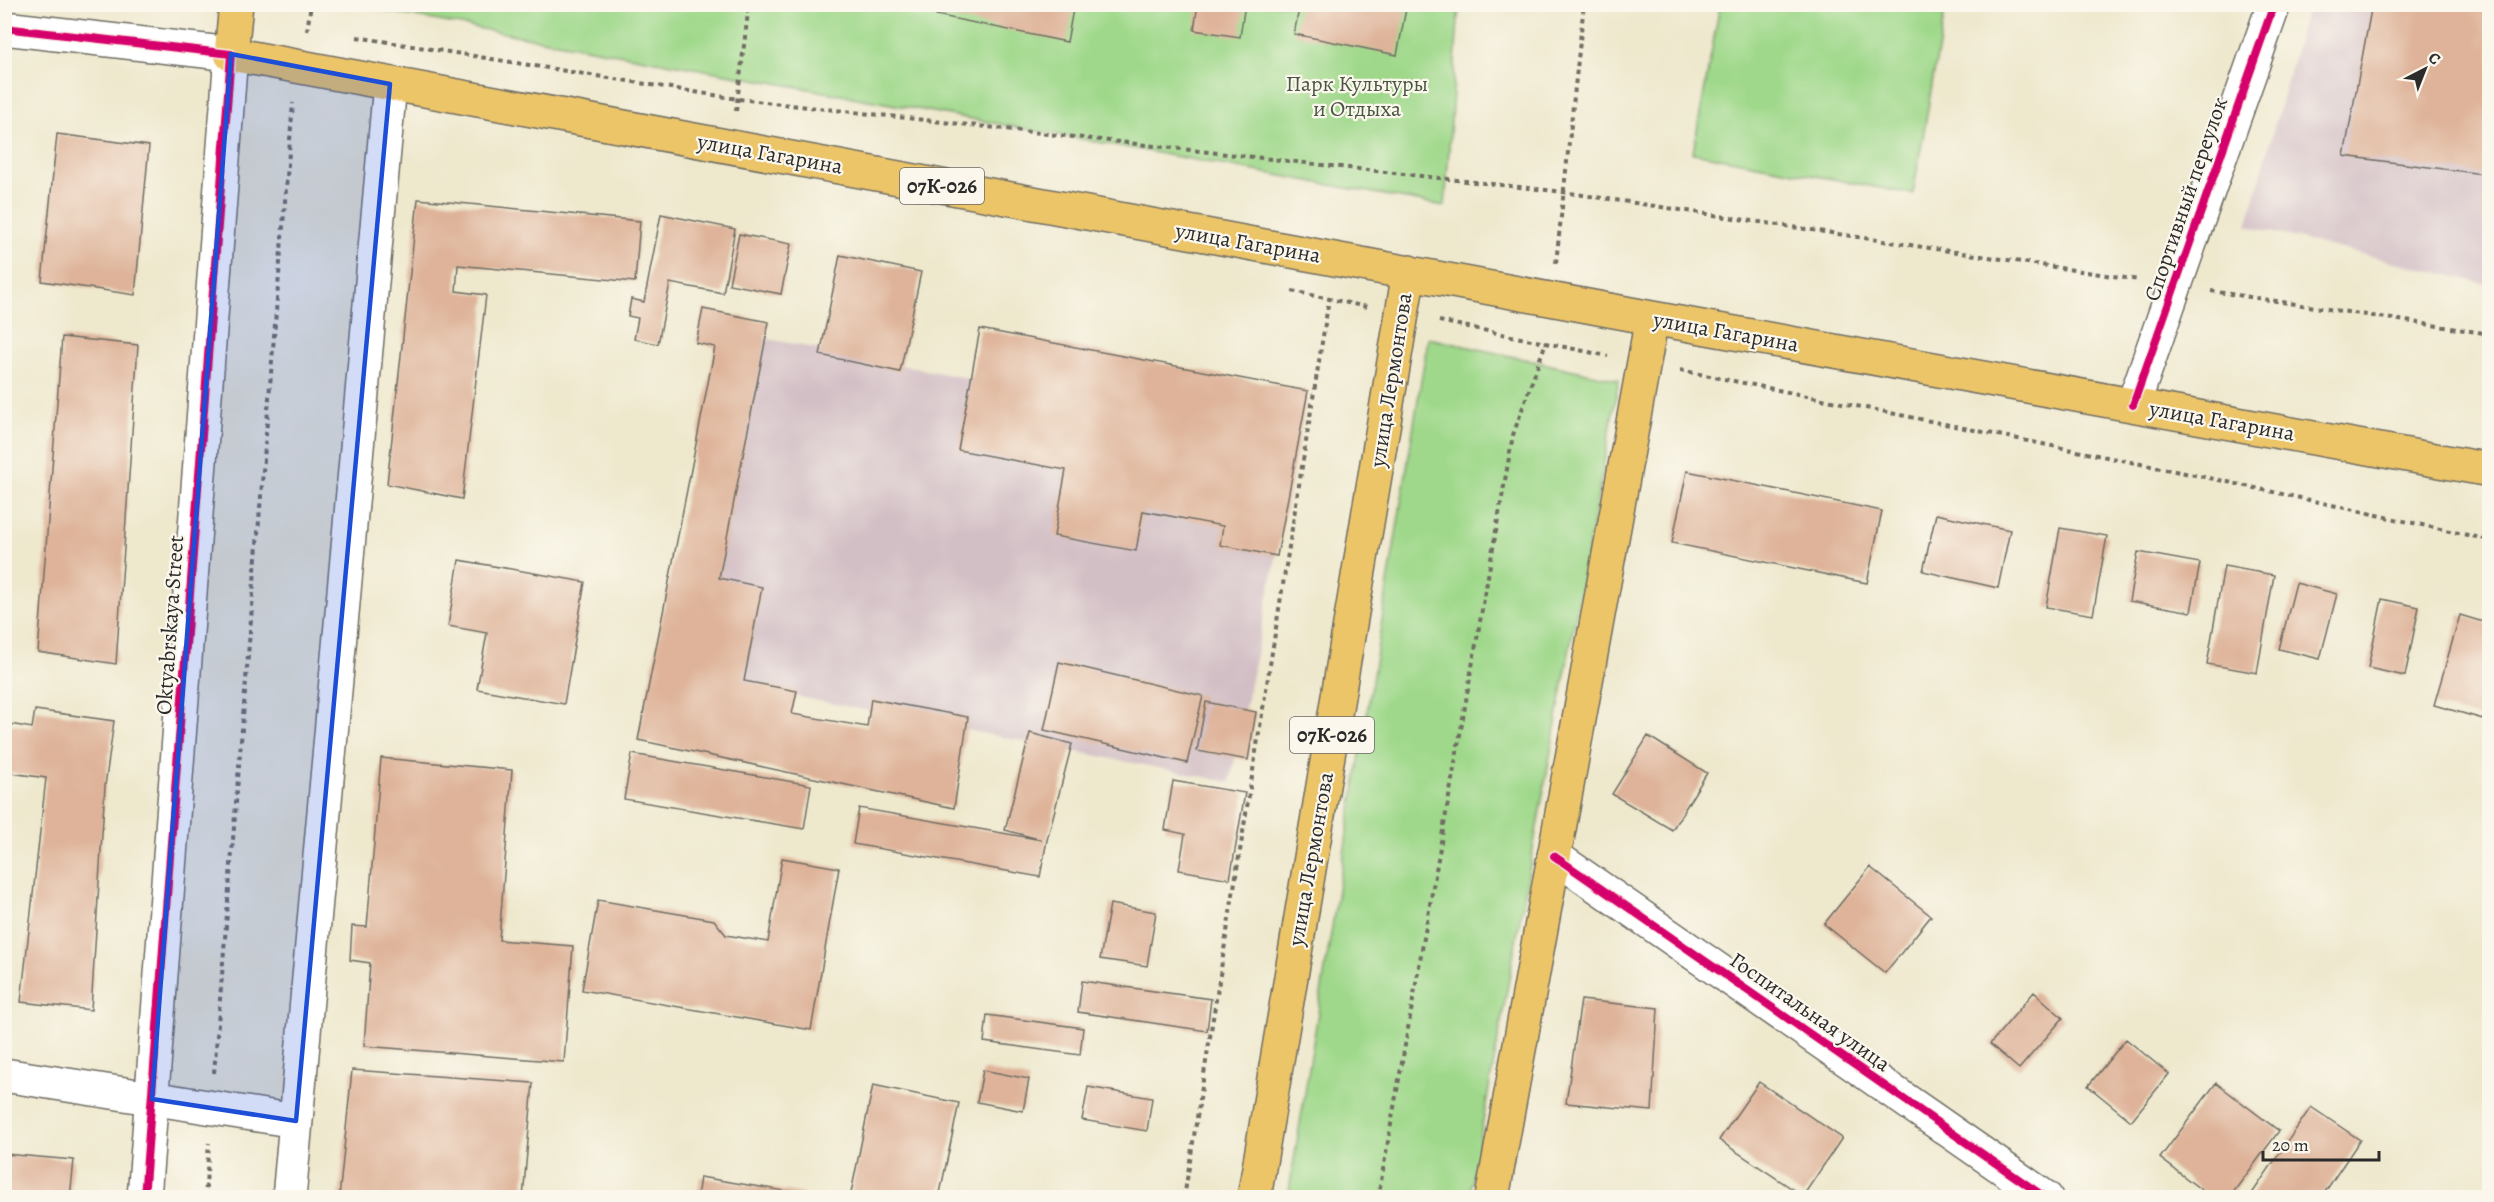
<svg xmlns="http://www.w3.org/2000/svg" width="2494" height="1202" font-family="Alegreya,serif">
<style>
.industrial{fill:#d2bec5}
.green{fill:#9fd88a;stroke:#65825a;stroke-width:1.5}
.building{fill:#deb399}
.lines{fill:none;stroke-linecap:round;stroke-linejoin:round}
.minor-casing{stroke:#6f6d64;stroke-width:36}
.major-casing{stroke:#6f6d64;stroke-width:36}
.path{stroke:#6f6d64;stroke-width:4;stroke-dasharray:4.5 4.5;stroke-linecap:butt}
.minor{stroke:#fff;stroke-width:33}
.major{stroke:#edc569;stroke-width:33}
.cycleway-casing{stroke:#fbf7ec;stroke-width:11}
.cycleway{stroke:#d6006c;stroke-width:8}
.marked{fill:#1d4ed8;fill-opacity:0.2;stroke:#1d4ed8;stroke-width:4.5;stroke-linejoin:round}
.labels{text-anchor:middle;dominant-baseline:central;stroke-width:4.5;stroke-linejoin:round;paint-order:stroke}
.shield{fill:#fbf7ec;stroke:#696865;stroke-width:1.5}
.shield-label{font-size:21px;font-weight:bold;fill:#2b2b2b}
.park-label{font-size:22px;fill:#485643;stroke:#fbf7ec}
.street-label{font-size:22px;fill:#2b2b2b;stroke:#fbf7ec}
</style>
<rect width="100%" height="100%" fill="#fbf7ec"/>
<filter id="ink" filterUnits="userSpaceOnUse"><feTurbulence type="fractalNoise" baseFrequency=".0167" numOctaves="2"/><feDisplacementMap in="SourceGraphic" scale="12" xChannelSelector="R" yChannelSelector="G"/><feConvolveMatrix kernelMatrix="1 2 1 2 8 2 1 2 1" color-interpolation-filters="sRGB"/></filter>
<filter id="wash" filterUnits="userSpaceOnUse"><feTurbulence type="fractalNoise" baseFrequency=".008" numOctaves="4" result="noise"/><feDisplacementMap in="SourceGraphic" scale="24" xChannelSelector="R" yChannelSelector="G"/><feGaussianBlur stdDeviation="1.35" result="paint"/><feColorMatrix in="noise" values="0 0 0 0 0 0 0 0 0 0 0 0 0 0 0 0 0 1.4 0 .05"/><feComposite in="paint" operator="in"/></filter>
<g filter="url(#wash)">
<rect width="100%" height="100%" fill="#eee8cd"/>
<!-- industrial -->
<path class="industrial" d="M2308,5h181v280l-242,-59z
M758,337l218,43 301,172 -47,230 -537,-106z"/>
<!-- green -->
<path class="green" d="M357,4l1102,1 -14,201 -1088,-200z
M1720,5h226l-33,189 -220,-41z
M1428,338l191,42 -150,817h-181z"/>
<g id="blocks">
<!-- building -->
<path class="building" d="M938,4h136l-7,38 -131,-27z
M1198,4h47l-5,33 -46,-7z
M1283,4h124l-10,51 -103,-21 5,-25z
M2372,4h118v171l-146,-19z
M57,134l92,12 -14,149 -93,-14z
M418,199l222,22 -5,61 -177,-17 -2,26 30,4 -24,204 -75,-15z
M661,214l74,15 -12,64 -53,-10 -12,61 -24,-5 4,-21 -10,-2 3,-17 13,3z
M739,234l52,10 -10,50 -52,-10z
M840,255l81,17 -21,100 -80,-17z
M703,309l66,13 -50,256 43,9 -18,94 53,10 -5,23 75,13 4,-28 97,18 -14,91 -316,-68 77,-393 -19,-4z
M980,329l328,62 -31,165 -57,-11 3,-19 -80,-15 -7,40 -82,-15 12,-66 -108,-20z
M62,337l76,8 -22,319 -78,-12z
M1687,471l195,40 -15,72 -195,-40z
M1936,514l74,16 -12,58 -75,-17z
M2060,528l47,8 -14,79 -47,-8z
M2138,552l62,11 -9,49 -62,-11z
M459,560l126,22 -21,122 -87,-15 10,-56 -39,-7z
M2224,566l50,9 -17,98 -50,-9z
M2296,583l41,11 -17,65 -41,-10z
M2382,599l37,8 -14,69 -37,-8z
M2460,615l30,9v74l-7,21 -49,-14z
M1059,662l144,34 -16,67 -143,-33z
M1206,702l50,10 -8,48 -51,-9z
M35,710l79,11 -9,65 -14,224 -70,-8 25,-224 -42,-6v-49l28,5z
M1030,733l42,11 -25,96 -7,37 -187,-33 6,-36 183,32 -37,-10z
M1648,736l59,37 -35,57 -60,-36z
M632,754l179,31 -7,44 -180,-30z
M381,758l131,12 -13,170 74,6 -9,116 -200,-16 6,-83 -20,-3 2,-34 15,1z
M1173,781l72,12 -15,86 -51,-9 6,-36 -20,-4z
M782,858l57,10 -28,162 -229,-40 16,-90 116,20 12,15 42,7z
M1870,867l61,49 -46,57 -61,-49z
M1110,904l46,8 -9,54 -47,-7z
M1082,981l129,18 -4,32 -129,-19z
M2034,992l29,26 -44,51 -29,-25z
M1581,1000l77,8 -6,103 -86,-8z
M987,1015l96,13 -3,27 -96,-13z
M2126,1039l43,35 -38,47 -43,-35z
M352,1070l181,13 -10,115h-184z
M983,1070l46,9 -6,32 -46,-9z
M1759,1082l83,56 -39,58 -84,-56z
M2216,1083l63,48 -50,67h-17l-52,-40z
M873,1085l86,18 -20,95h-89z
M1088,1087l64,11 -5,33 -65,-11z
M2311,1107l49,33 -39,58h-72z
M4,1154l70,6 -4,38h-66z
M700,1177l103,17 -1,4h-105z"/>
</g>
</g>
<g filter="url(#ink)">
<use href="#blocks" fill-opacity="0" stroke="#6f6d64" stroke-width="1.5"/>
<g class="lines">
<!-- minor casing -->
<g class="minor-casing">
<path id="minor" d="M4,28l227,26 -87,1144
M2133,405l141,-401
M1554,856l492,342
M4,1075l292,46
M289,1198l101,-1114"/>
</g>
<!-- major casing -->
<g class="major-casing">
<path id="major" d="M236,4l-5,50 1421,264 838,152
M1254,1198l155,-926
M1492,1198l160,-880"/>
</g>
<!-- path -->
<path class="path" d="M307,31l4,-27
M357,37l381,62 825,93 576,88
M736,111l13,-107
M1556,263l28,-259
M1292,291l75,16
M2211,291l279,43
M1439,321l169,35
M1680,370l539,110 271,60
M214,1073l79,-970
M205,1198l4,-55
M1184,1198l145,-899
M1378,1198l135,-763 33,-93"/>
<!-- minor -->
<use href="#minor" class="minor"/>
<!-- major -->
<use href="#major" class="major"/>
<!-- cycleway casing -->
<g class="cycleway-casing">
<path id="cycleway" d="M4,28l227,26 -87,1144
M2133,405l141,-401
M1554,856l492,342"/>
</g>
<!-- cycleway -->
<use href="#cycleway" class="cycleway"/>
</g>
</g>
<!-- marked area -->
<path class="marked" d="M231,54l159,30 -94,1037 -144,-22z"/>
<g class="labels">
<!-- shield labels -->
<g class="shield">
<rect x="900" y="168" width="84" height="36" rx="4.5"/>
<rect x="1290" y="717" width="84" height="36" rx="4.5"/>
</g>
<g class="shield-label">
<text x="942" y="186">07К-026</text>
<text x="1332" y="735">07К-026</text>
</g>
<!-- park labels -->
<g class="park-label">
<text x="1357" y="84">Парк Культуры<tspan x="1357" dy="25">и Отдыха</tspan></text>
</g>
<!-- street labels -->
<g class="street-label">
<text transform="translate(770 154) rotate(10)">улица Гагарина</text>
<text transform="translate(2186 199) rotate(-71)">Спортивный переулок</text>
<text transform="translate(1248 243) rotate(10)">улица Гагарина</text>
<text transform="translate(1726 332) rotate(10)">улица Гагарина</text>
<text transform="translate(1391 380) rotate(-81)">улица Лермонтова</text>
<text transform="translate(2222 421) rotate(10)">улица Гагарина</text>
<text transform="translate(170 625) rotate(-86)">Oktyabrskaya Street</text>
<text transform="translate(1311 859) rotate(-80)">улица Лермонтова</text>
<text transform="translate(1810 1012) rotate(35)">Госпитальная улица</text>
</g>
</g>
<!-- margin -->
<rect width="2494" height="1202" fill="none" stroke="#fbf7ec" stroke-width="24"/>
<!-- north arrow -->
<g transform="translate(2425 69) rotate(42)" stroke="#fbf7ec" stroke-width="4.5" paint-order="stroke">
<path d="M0-4.5L10 22L0 15L-10 22Z" fill="#2b2b2b"/>
<text y="-9" font-size="16" font-weight="bold" text-anchor="middle" fill="#2b2b2b">С</text>
</g>
<!-- scale -->
<path d="M2263 1151v9h116v-9" fill="none" stroke="#2b2b2b" stroke-width="3"/>
<text x="2272" y="1151" font-size="18" fill="#2b2b2b" stroke="#fbf7ec" stroke-width="4.5" paint-order="stroke">20 m</text>
</svg>
